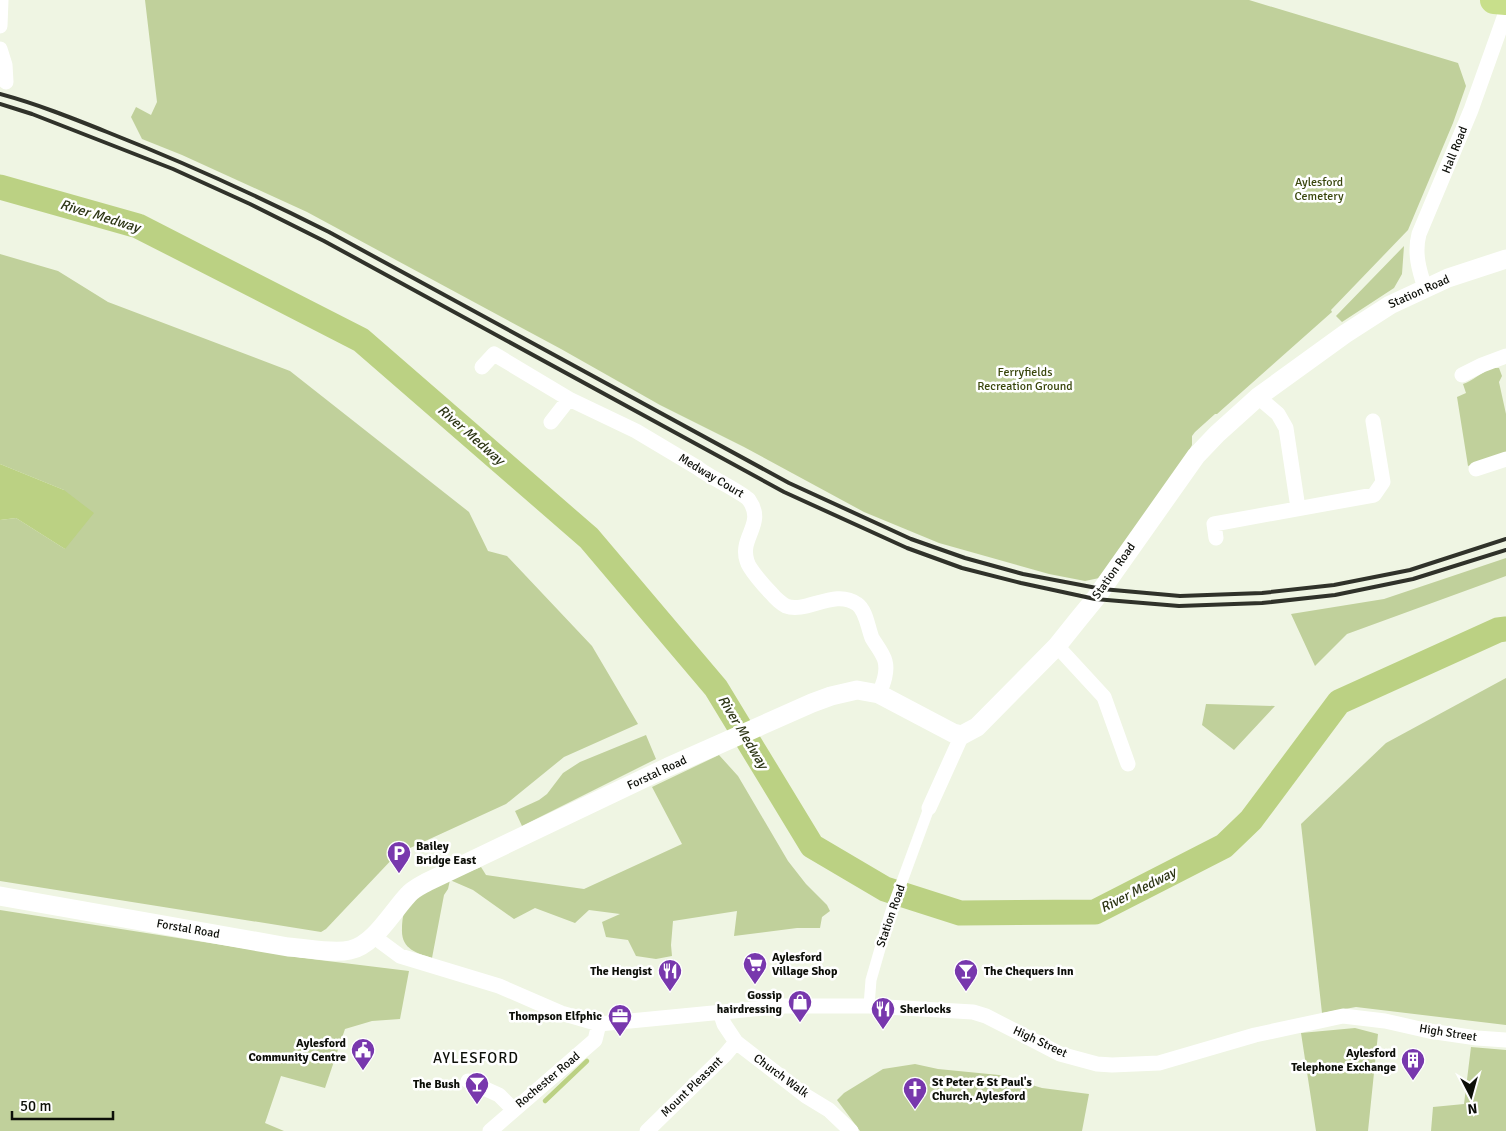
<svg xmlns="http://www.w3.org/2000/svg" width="1506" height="1131" font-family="Signika,sans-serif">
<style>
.green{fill:#c0d09b}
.water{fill:#bbd183}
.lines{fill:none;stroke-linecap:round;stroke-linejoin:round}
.stream{stroke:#bbd183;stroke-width:4.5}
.river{stroke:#bbd183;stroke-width:25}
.pedestrian{stroke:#fff;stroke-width:11}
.minor{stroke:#fff;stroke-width:15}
.tertiary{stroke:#fff;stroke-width:19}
.motorway{stroke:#c8df8b;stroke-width:28}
.rail{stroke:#30322a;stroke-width:4}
.labels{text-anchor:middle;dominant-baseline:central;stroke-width:5;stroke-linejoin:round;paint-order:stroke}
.street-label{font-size:12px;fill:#0d0f09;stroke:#fff}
.park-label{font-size:12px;fill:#39460c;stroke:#fff}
.poi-label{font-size:12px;font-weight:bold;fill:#0d0f09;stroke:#fff;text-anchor:end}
.water-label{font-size:14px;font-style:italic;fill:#2d3615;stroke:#fff}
.quarter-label{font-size:15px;letter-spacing:1px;fill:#0d0f09;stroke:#fff}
</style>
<rect width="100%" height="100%" fill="#eff5e3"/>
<!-- green -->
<path class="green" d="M145,0h1104l209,63 8,23 -13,37 -45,107 -77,80 1,2 -115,102h-2l-20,18 -3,4v9l-12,22 -76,110 -19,4 -36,-7 -110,-31 -75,-31 -120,-65 -84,-42 -99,-56 -254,-137 -125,-57 -40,-16 -11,-22 5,-10 15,8 6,-13z
M1404,246l-2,28 -8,14 -52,34 -6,-6z
M0,254l58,17 50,31 182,69 179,141 19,39 19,5 85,90 46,78 -74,33 -58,47 -109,50 -71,75 -5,3 -321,-51v-361l16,-2 49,31 -1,-59 -64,-26z
M1491,368h8l3,8 -3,6 7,32v41l-38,11 -11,-69 9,-4 -3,-9c9,-3 18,-11 28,-16z
M1506,558v18l-159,58 -32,32 -24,-52 93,-15z
M1506,678v347l-150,-18 -34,6 -21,-189 85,-81z
M1206,704l69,2 -41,44 -32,-25z
M646,735l10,24 -134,67 -7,-15 24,-11 8,-6 16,-21 17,-11z
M719,755l19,21 50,85 18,23 21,21 3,6 -8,6 -2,11h-23l-63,8 3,-25 -64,10 -2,24 1,11 -16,3 -20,-3 -8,-16 -22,-3 -4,-15 18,-8 -31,-4 -14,13 -40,-15 -21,11 -41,-29 -23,-10 -2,9 -4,6 -12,63c-16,-5 -31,-9 -30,-29 0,-7 1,-16 4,-22 9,-17 57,-32 75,-40l5,8 98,14 98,-45 -30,-57z
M0,910l311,49 98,12 -9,48 -28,2 -27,8 -20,59 -44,-12 -16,47 19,8h-284z
M1355,1028l23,6 -10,97h-52l-15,-98z
M1471,1047l35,3v81h-75l2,-24 31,-3z
M915,1064l23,5 61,6 43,13 47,6 -7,37h-222l-23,-31 7,-7 39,-24z"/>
<!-- water -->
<path class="water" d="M0,464l64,26 30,23 -29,36 -49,-31 -16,2z"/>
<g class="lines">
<!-- stream -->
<path class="stream" d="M545,1101l42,-40"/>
<!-- river -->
<path class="river" d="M0,187l138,39 223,114 228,198 127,150 96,158 73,43 75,24 135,-1 129,-66 27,-26 88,-118 159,-72 8,-1"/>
<!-- pedestrian -->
<path class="pedestrian" d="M869,1006l2,-26 19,-66 39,-106"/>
<!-- minor -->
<path class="minor" d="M0,26l1,-26
M0,49l5,16 1,17
M1425,288c-6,-18 -11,-35 -6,-54l52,-124 35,-98
M482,367l12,-13 75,45
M1462,375l20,-10 24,-9
M1258,397l20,17 8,14 12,80
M551,422l18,-23 67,32 62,37c11,9 44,24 51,32 17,24 -10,37 -2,61 2,8 18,26 25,33 3,4 10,10 14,12 20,8 49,-18 71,-2 9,6 11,24 15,34 4,7 11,15 13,23 3,11 -2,23 -6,33
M1476,469l30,-10
M1216,538l-2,-14 160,-29 9,-13 -10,-61
M1057,646l47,51 24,67
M929,808l33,-73
M373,936l27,20 99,30 62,27 38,11 186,-18h84l104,6 13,4 74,38 37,10 15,1 47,-2 96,-28 88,-19 42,5 44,10 48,7 29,2
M720,1012l4,12 12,18 70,54 23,14 22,21
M468,1081l31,14 14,14
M490,1131l105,-91 4,-16
M647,1131l78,-76 11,-13"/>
<!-- tertiary -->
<path class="tertiary" d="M0,896l288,51c18,1 45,7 62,3 24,-5 42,-38 58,-55 5,-6 12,-9 19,-13l241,-115 144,-64 19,-7 26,-6 22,4 74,39 9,2 15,-8 80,-81 20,-25 18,-22 101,-143 21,-22 41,-37 87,-63 45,-29 58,-27 58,-19"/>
<!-- motorway -->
<path class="motorway" d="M1494,0l12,1"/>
<!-- rail -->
<path class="rail" d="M0,94c37,10 72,24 107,38 76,30 149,63 222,100l460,251 122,56 54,19 58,16 79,15 78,7 82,-3 72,-8 76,-15 96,-31
M0,104l32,10 141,55 77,35 74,37 460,251 123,56 55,20 59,15 74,16 84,7 83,-3 73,-8 78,-16 93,-29"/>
</g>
<!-- icons -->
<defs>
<g id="parking-pin" transform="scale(1.25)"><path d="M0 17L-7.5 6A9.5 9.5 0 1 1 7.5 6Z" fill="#7838ad" stroke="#fff"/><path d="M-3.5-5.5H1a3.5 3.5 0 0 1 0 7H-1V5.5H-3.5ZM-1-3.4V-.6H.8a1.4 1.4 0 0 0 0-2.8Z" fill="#fff"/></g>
<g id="supermarket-pin" transform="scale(1.25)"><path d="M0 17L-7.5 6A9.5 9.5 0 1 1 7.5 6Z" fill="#7838ad" stroke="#fff"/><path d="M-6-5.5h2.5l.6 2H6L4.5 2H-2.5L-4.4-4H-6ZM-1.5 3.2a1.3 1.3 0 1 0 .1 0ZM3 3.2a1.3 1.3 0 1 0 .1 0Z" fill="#fff"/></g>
<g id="restaurant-pin" transform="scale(1.25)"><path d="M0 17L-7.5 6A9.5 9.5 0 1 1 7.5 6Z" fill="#7838ad" stroke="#fff"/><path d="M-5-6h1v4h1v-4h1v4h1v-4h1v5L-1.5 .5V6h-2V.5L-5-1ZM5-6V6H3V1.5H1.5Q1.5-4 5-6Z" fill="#fff"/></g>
<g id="bar-pin" transform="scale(1.25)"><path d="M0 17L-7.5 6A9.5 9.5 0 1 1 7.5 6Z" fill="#7838ad" stroke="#fff"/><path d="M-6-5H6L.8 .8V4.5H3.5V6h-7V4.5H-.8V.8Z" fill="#fff"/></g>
<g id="shop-pin" transform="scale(1.25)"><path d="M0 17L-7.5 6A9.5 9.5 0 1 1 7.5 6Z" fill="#7838ad" stroke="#fff"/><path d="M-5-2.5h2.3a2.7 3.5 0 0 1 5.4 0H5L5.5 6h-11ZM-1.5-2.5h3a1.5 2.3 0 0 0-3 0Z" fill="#fff"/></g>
<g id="office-pin" transform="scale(1.25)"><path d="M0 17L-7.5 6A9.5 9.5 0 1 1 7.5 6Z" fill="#7838ad" stroke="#fff"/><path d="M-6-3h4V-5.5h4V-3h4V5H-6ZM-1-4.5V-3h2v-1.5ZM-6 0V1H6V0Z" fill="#fff"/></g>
<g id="civic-pin" transform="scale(1.25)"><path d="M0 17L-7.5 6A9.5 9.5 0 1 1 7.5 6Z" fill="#7838ad" stroke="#fff"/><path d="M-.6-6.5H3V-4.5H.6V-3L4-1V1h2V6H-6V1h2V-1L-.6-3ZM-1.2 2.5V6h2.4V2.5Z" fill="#fff"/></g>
<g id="building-pin" transform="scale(1.25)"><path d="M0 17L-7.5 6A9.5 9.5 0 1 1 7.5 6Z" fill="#7838ad" stroke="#fff"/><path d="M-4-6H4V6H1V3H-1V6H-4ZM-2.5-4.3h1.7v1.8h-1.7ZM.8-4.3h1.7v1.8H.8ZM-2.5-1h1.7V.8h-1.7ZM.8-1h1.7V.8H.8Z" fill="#fff"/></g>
<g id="church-pin" transform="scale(1.25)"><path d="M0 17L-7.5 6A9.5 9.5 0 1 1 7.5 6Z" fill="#7838ad" stroke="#fff"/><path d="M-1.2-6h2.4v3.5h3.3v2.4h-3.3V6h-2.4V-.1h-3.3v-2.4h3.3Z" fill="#fff"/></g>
</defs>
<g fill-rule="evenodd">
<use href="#parking-pin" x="399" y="853"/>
<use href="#supermarket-pin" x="755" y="964"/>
<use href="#restaurant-pin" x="670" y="971"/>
<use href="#bar-pin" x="966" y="971"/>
<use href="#shop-pin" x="800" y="1002"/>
<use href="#restaurant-pin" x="883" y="1009"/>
<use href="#office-pin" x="620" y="1016"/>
<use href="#civic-pin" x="363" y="1050"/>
<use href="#building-pin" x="1413" y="1060"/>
<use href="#bar-pin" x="477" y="1084"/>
<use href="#church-pin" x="915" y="1089"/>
</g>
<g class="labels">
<!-- street labels -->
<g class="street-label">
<text transform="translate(1455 150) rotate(-68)">Hall Road</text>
<text transform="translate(1419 292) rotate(-24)">Station Road</text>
<text transform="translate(711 476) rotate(31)">Medway Court</text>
<text transform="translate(1114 571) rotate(-55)">Station Road</text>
<text transform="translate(657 773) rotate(-25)">Forstal Road</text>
<text transform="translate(891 916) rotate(-71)">Station Road</text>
<text transform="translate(188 929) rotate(10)">Forstal Road</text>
<text transform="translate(1448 1033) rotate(9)">High Street</text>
<text transform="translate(1040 1042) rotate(25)">High Street</text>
<text transform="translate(781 1076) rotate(36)">Church Walk</text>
<text transform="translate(548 1080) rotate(-40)">Rochester Road</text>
<text transform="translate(692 1087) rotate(-44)">Mount Pleasant</text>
</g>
<!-- park labels -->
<g class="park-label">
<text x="1319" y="182">Aylesford<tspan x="1319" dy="14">Cemetery</tspan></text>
<text x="1025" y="372">Ferryfields<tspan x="1025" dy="14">Recreation Ground</tspan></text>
</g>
<!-- poi labels -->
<g class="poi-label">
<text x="416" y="846" text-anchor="start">Bailey<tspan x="416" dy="14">Bridge East</tspan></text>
<text x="772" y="957" text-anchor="start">Aylesford<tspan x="772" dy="14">Village Shop</tspan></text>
<text x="652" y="971">The Hengist</text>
<text x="984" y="971" text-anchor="start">The Chequers Inn</text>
<text x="782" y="995">Gossip<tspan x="782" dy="14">hairdressing</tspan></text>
<text x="900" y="1009" text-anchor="start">Sherlocks</text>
<text x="602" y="1016">Thompson Elfphic</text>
<text x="346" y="1043">Aylesford<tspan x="346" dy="14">Community Centre</tspan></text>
<text x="1396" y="1053">Aylesford<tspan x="1396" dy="14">Telephone Exchange</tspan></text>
<text x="932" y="1082" text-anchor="start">St Peter &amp; St Paul's<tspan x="932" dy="14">Church, Aylesford</tspan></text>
<text x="460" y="1084">The Bush</text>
</g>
<!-- water labels -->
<g class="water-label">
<text transform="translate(100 216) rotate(17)">River Medway</text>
<text transform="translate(471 435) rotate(41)">River Medway</text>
<text transform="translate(743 732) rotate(59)">River Medway</text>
<text transform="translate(1138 890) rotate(-27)">River Medway</text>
</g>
<!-- quarter labels -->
<g class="quarter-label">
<text x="476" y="1058">AYLESFORD</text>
</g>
</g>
<!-- north arrow -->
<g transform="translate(1471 1096) rotate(174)" stroke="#ffffff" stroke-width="4" paint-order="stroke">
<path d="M0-4L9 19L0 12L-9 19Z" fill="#0d0f09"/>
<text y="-8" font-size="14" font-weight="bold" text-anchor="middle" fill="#0d0f09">N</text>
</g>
<!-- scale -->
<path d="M12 1111v8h101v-8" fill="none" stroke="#0d0f09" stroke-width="2.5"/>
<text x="20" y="1111" font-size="15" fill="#0d0f09" stroke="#ffffff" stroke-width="4" paint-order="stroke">50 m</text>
</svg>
